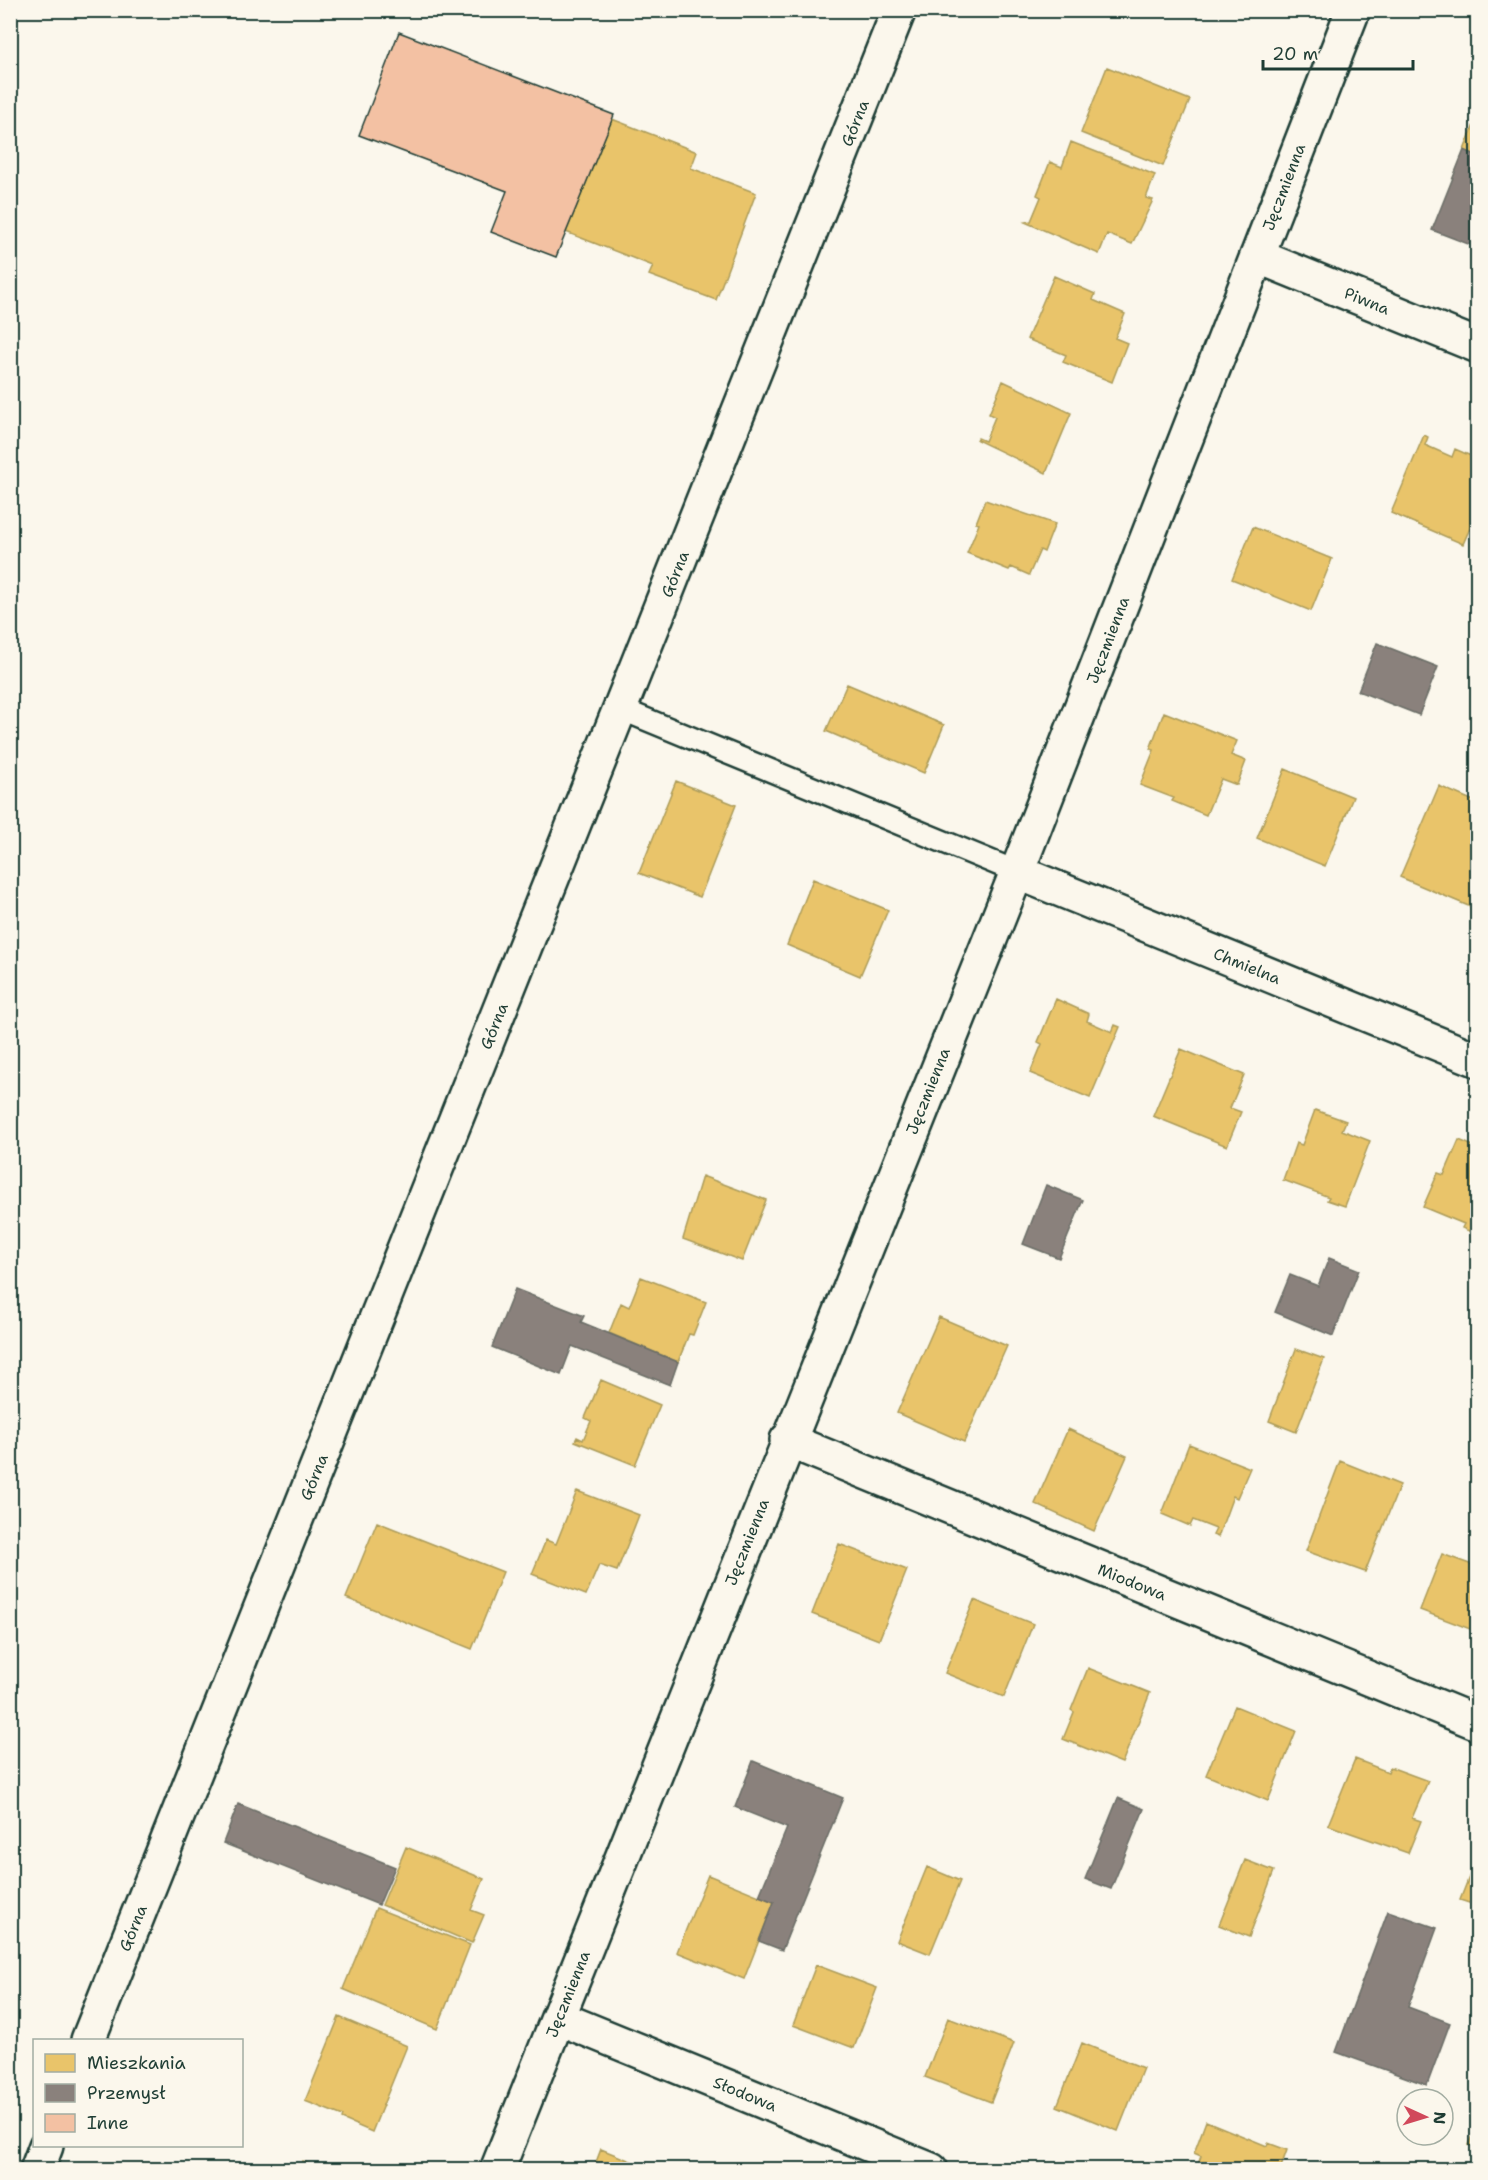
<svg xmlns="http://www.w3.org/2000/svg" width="1488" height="2180" font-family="'Shantell Sans',sans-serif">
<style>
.homes{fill:#e9c46a;stroke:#ac9c5a;stroke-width:1.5}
.industry{fill:#8a817c;stroke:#6a6d66;stroke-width:1.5}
.building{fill:#f3c1a3;stroke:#1f3d34;stroke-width:1.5}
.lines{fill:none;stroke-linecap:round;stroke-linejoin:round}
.service-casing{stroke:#1f3d34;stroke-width:26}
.minor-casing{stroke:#1f3d34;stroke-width:38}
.service{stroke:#fbf7ec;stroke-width:21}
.minor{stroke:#fbf7ec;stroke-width:33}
.labels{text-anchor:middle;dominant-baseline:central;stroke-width:6;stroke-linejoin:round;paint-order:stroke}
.street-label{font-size:16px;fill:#1f3d34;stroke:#fbf7ec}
</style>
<rect width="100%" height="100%" fill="#fbf7ec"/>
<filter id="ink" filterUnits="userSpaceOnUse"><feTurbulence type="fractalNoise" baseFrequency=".0167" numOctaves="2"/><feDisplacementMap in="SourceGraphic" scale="12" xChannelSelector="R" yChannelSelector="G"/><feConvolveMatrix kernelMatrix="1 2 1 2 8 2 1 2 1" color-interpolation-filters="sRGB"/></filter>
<g filter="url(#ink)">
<!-- homes -->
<path class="homes" d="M1096,10h16l-3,6z
M1107,67l83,33 -27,66 -82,-33z
M1478,115v41l-14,-6z
M612,119l85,33 -6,16 65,25 -40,107 -67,-25 4,-9 -87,-34z
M1071,142l84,33 -9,23 7,2 -21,44 -25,-10 -8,20 -74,-32 6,-1 10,-24 -4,-2 13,-33 12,5z
M1054,276l41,18 -2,6 32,14 -10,24 12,5 -15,39 -49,-20 3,-7 -39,-16z
M1003,381l68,32 -25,60 -69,-33 1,-2 7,3 10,-24 -6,-3z
M1424,435l4,2 -3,8 27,12 3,-8 23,10v51l-15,34 -72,-31z
M985,500l70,24 -11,28 -4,-2 -11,25 -18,-8 -2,3 -42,-17 12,-29 -3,-1z
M1253,527l79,32 -21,52 -79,-32z
M847,684l97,41 -20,48 -98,-42z
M1164,712l73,29 -6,14 15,6 -9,24 -16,-6 -15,36 -34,-14 2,-3 -34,-13 14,-35 -4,-1z
M1285,769l68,28 -28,69 -68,-28z
M676,781l60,24 -36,92 -61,-24z
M1439,786l37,16 -3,7 5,2v99l-78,-33z
M813,879l75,31 -28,66 -73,-31z
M1056,999l33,15 -2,7 25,11 3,-7 5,2 -30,71 -60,-25 12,-29 -4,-2z
M1181,1049l63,26 -14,33 11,4 -14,34 -74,-30z
M1315,1110l31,11 -4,9 28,11 -25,65 -18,-6 2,-3 -46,-17 13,-37 6,2z
M1459,1140l19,8v87l-16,-7 2,-4 -41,-17 15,-34 6,2z
M702,1176l64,24 -24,61 -59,-22z
M641,1277l65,25 -13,33 -4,-1 -11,28 -69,-29 12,-30 8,4z
M939,1317l68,29 -43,96 -67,-29z
M1296,1349l28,10 -28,73 -27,-11z
M601,1380l59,25 -25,60 -60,-24 2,-4 6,3 8,-19 -6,-3z
M1068,1429l59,27 -33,75 -59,-27z
M1189,1444l61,24 -13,30 -4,-2 -15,41 -5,-2 3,-6 -23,-9 -3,6 -28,-12z
M1340,1461l60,24 -35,87 -59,-21z
M577,1491l62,24 -22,56 -18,-6 -13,30 -54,-21 14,-34 10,4z
M377,1522l126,50 -31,77 -126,-51z
M839,1544l68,26 -28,70 -67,-26z
M1442,1554l36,13v65l-58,-22z
M974,1600l59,24 -29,73 -59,-24z
M1088,1668l62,25 -28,70 -59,-24 11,-27 -3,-2z
M1235,1706l61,25 -28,70 -62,-26z
M1355,1759l33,13 2,-5 38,14 -16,37 9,3 -13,32 -80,-28z
M406,1847l78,32 -13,31 13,5 -12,28 -90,-38z
M1478,1854v52l-18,-6z
M1245,1860l29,11 -25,66 -30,-12z
M927,1867l33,14 -30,73 -33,-13z
M708,1875l66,27 -30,77 -67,-27z
M376,1908l94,37 -33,84 -94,-40z
M816,1965l61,23 -23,60 -61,-23z
M339,2017l68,29 -35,86 -30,-13 1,-3 -38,-15z
M948,2018l66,25 -23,59 -66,-25z
M1082,2043l61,25 -25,63 -61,-25z
M1206,2121l61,25 1,-3 19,7 -7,20h-84l5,-14 -7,-3z
M1478,2123v25l-9,-3z
M601,2149l52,21h-60z
M302,2161l22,9h-25z"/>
<!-- industry -->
<path class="industry" d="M1464,150l14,6v73l-7,16 -39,-15z
M1377,643l61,24 -19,48 -61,-24z
M1046,1185l37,15 -24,58 -36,-14z
M1329,1258l30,12 -26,66 -58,-24 15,-37 28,11z
M515,1289l69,27 -3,6 97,40 -8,23 -98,-39 -11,29 -69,-28z
M753,1761l90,37 -61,152 -23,-9 15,-39 -15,-6 28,-68 -52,-21z
M1118,1798l26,11 -33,80 -26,-10z
M238,1804l157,63 -16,38 -156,-62z
M1388,1911l49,17 -29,79 42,16 -23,62 -91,-33z"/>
<!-- building -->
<path class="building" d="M399,32l215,83 -58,142 -65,-25 16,-41 -148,-56z"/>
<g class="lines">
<!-- service casing -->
<g class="service-casing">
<path id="service" d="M621,709l396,163"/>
</g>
<!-- minor casing -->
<g class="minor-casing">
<path id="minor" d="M1257,256l221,90
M1017,872l461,188
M787,1440l691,283
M559,2018l372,152
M88,2040l811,-2030
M37,2170l9,-24
M497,2170l520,-1298 336,-862"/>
</g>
<!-- service -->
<use href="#service" class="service"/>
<!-- minor -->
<use href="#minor" class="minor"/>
</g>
</g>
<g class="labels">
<!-- street labels -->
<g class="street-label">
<text transform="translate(855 123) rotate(-68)">Górna</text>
<text transform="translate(1284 187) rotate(-69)">Jęczmienna</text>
<text transform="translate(1367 301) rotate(22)">Piwna</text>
<text transform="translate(675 574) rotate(-68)">Górna</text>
<text transform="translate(1108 640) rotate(-69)">Jęczmienna</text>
<text transform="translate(1247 966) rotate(22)">Chmielna</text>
<text transform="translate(494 1026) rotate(-68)">Górna</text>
<text transform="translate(928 1091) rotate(-68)">Jęczmienna</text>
<text transform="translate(314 1477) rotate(-68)">Górna</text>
<text transform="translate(747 1542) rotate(-68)">Jęczmienna</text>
<text transform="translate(1132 1582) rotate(22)">Miodowa</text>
<text transform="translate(133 1928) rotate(-68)">Górna</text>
<text transform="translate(568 1994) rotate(-68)">Jęczmienna</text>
<text transform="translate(745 2094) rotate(22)">Słodowa</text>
</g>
</g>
<!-- margin -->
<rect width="1488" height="2180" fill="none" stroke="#fbf7ec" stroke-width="36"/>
<rect x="18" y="18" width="1452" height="2144" fill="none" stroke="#1f3d34" stroke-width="2" filter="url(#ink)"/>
<!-- legend -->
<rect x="33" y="2039" width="210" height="108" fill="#fbf7ec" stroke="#a3ada2" stroke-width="1.5"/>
<rect x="45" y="2054" width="30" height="18" fill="#e9c46a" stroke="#a3ada2" stroke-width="1.5"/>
<text x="87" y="2069" font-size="18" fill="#1f3d34">Mieszkania</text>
<rect x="45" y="2084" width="30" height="18" fill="#8a817c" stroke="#a3ada2" stroke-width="1.5"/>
<text x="87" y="2099" font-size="18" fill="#1f3d34">Przemysł</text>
<rect x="45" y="2114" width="30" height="18" fill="#f3c1a3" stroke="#a3ada2" stroke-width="1.5"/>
<text x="87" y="2129" font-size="18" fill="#1f3d34">Inne</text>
<!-- north arrow -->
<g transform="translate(1425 2117) rotate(94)"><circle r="28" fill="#fbf7ec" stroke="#a3ada2" stroke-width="1.5"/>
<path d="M0-4.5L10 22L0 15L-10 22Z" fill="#d1495b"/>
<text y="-9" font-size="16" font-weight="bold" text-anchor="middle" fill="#1f3d34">N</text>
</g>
<!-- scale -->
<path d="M1263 60v9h150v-9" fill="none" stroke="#1f3d34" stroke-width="3"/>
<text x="1272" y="60" font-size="18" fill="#1f3d34" stroke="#fbf7ec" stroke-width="4.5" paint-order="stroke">20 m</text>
</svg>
